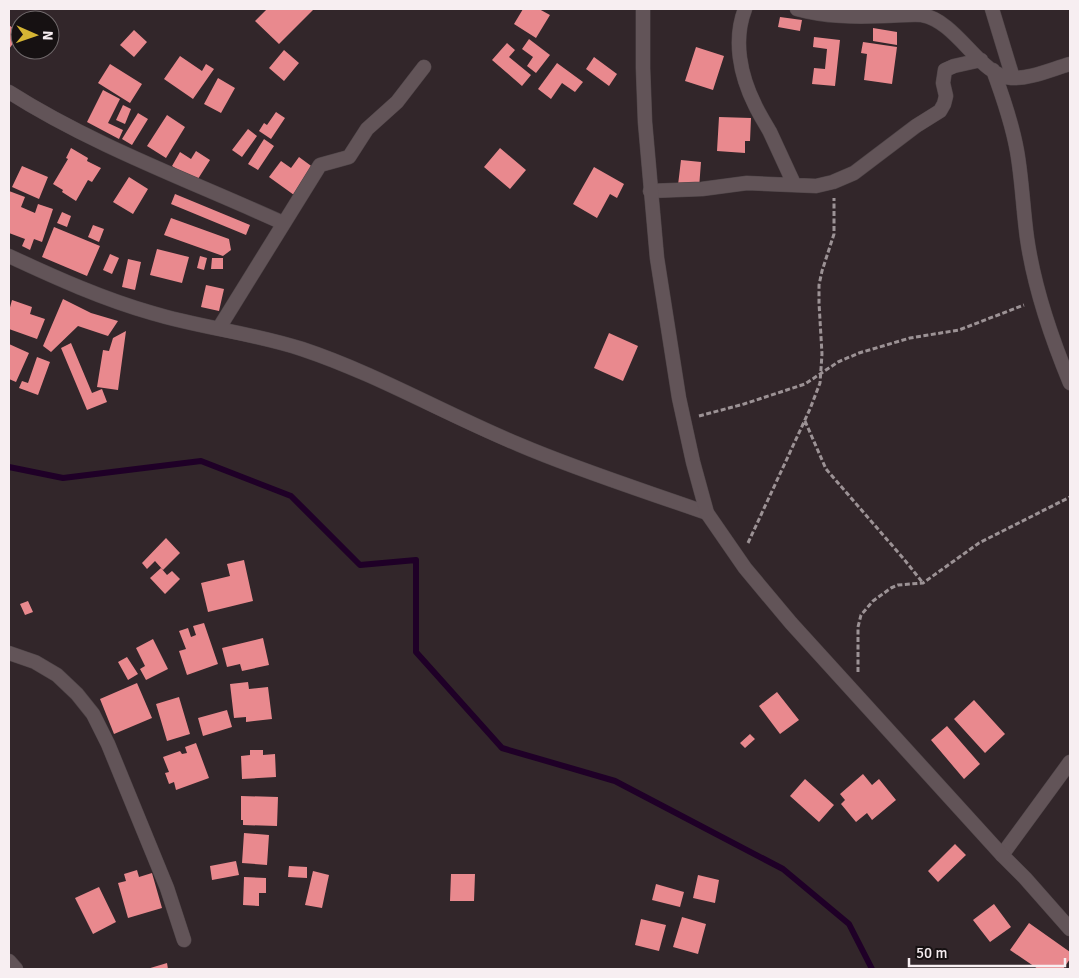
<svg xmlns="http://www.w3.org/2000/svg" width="1079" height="978" font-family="Signika,sans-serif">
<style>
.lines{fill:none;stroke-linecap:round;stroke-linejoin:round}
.stream{stroke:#1f0027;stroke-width:6}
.building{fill:#e9898e}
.minor-casing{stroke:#4f4548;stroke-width:15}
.tertiary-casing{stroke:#4f4548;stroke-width:15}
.path{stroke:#9c9295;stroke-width:3;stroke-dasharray:5 2.5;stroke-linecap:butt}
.minor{stroke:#625458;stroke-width:14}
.tertiary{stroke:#625458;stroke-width:14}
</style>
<rect width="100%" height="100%" fill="#32262a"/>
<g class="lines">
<!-- stream -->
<path class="stream" d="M9,467l54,11 138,-17 90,35 69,69 56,-5v92l86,96 113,33 168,88 66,55 23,45"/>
</g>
<!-- building -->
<path class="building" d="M267,9h47l-35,35 -24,-23z
M523,9h16l11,6 -14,23 -22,-14z
M780,17l22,3 -2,11 -22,-4z
M9,25l11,9 -11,15z
M873,28l24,4v13l-24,-4z
M134,30l13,12 -13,15 -14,-12z
M814,37l26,3 -5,46 -23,-2 2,-16 11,1 2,-20 -14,-2z
M529,39l21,16 -14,18 -9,-7 6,-9 -11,-8z
M863,42l34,5 -5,37 -28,-4 3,-26 -6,-1z
M507,43l8,7 -6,7 22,18 -9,11 -30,-26z
M696,47l28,9 -11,34 -28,-9z
M284,50l15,13 -15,18 -15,-13z
M180,56l22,15 4,-7 8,5 -21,30 -29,-20z
M594,57l23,17 -8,12 -23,-17z
M557,63l26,19 -8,10 -13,-9 -11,16 -13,-10z
M110,64l32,20 -12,19 -32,-20z
M218,78l17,10 -14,25 -17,-9z
M103,90l17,9 -12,24 15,7 -4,9 -32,-17z
M123,105l8,4 -6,15 -9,-4z
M276,112l9,6 -14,21 -12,-8 5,-8 3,2z
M138,113l10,6 -16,26 -10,-6z
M167,115l18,12 -19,31 -19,-12z
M719,117l32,1 -1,23h-5v12l-28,-2z
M248,129l9,7 -15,21 -10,-7z
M264,139l10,7 -16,24 -10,-6z
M71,148l17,10 -1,3 14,7 -9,14 -4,-2 -12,21 -14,-9 1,-2 -10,-6 15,-25 -2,-1z
M500,148l26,22 -16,19 -26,-22z
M196,151l14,9 -14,22 -24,-16 8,-14 11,7z
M299,157l15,11 -20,27 -25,-18 12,-16 10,7z
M681,160l20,2 -2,26 -21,-3z
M22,166l26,11 -9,22 -27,-12z
M594,167l30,17 -7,14 -7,-4 -13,24 -24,-14z
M129,177l19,12 -15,25 -20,-12z
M9,191l16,6 -4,10 14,6 3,-9 15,5 -11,33 -8,-3 -4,11 -8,-4 3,-7 -16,-6z
M175,194l75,31 -4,10 -75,-31z
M62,212l9,4 -4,11 -10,-4z
M171,218l58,21 2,11 -8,6 -59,-21z
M93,225l11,4 -5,13 -11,-5z
M54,227l46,19 -13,30 -45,-19z
M157,249l32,8 -7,26 -32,-8z
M110,254l9,4 -7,16 -9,-4z
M200,256l7,2 -3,12 -7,-2z
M212,258h11v11h-12z
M128,259l13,3 -6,28 -13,-3z
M206,285l18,4 -5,22 -18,-4z
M63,299l28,14 27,8 -10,15 -30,-10 -27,26 -8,-6z
M12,300l20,7 -2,7 15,5 -8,20 -28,-10v-18z
M126,331l-8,59 -21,-3 6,-37 6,1 4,-13z
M609,333l29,13 -15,35 -29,-13z
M71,343l21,50 10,-4 5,13 -20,8 -26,-62z
M9,344l20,9 -13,29 -7,-3z
M37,357l13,5 -12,33 -19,-7 3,-7 6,2z
M166,538l14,15 -17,17 -8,-9 -8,8 -5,-6z
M244,560l9,41 -45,11 -7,-29 29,-7 -3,-12z
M161,568l6,7 5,-4 8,8 -15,15 -15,-16z
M28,601l5,11 -8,3 -5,-11z
M204,623l14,41 -31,11 -8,-24 7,-2 -7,-18 9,-3 3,9 5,-2 -3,-9z
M263,638l6,27 -27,6 -2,-7 -13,3 -5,-19z
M153,639l15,30 -22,11 -6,-11 5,-3 -9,-18z
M127,657l11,17 -10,6 -10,-18z
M248,682l1,7 19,-2 4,32 -26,3v-5l-12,1 -4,-34z
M137,683l15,35 -38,16 -14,-35z
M777,692l22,28 -19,14 -21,-28z
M179,697l11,37 -23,7 -11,-37z
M974,700l31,34 -20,19 -31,-34z
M227,710l5,17 -29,9 -5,-18z
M947,726l33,38 -16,15 -33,-39z
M750,734l5,5 -10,9 -5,-5z
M196,743l13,35 -33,12 -2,-8 -5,2 -4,-11 4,-1 -6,-15 17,-6 2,3 5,-1 -2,-6z
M250,750h13v5l12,-1 1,23 -34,2 -1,-23 9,-1z
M863,774l9,11 7,-6 17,21 -24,20 -5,-7 -11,9 -15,-18 4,-4 -5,-6z
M805,779l29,26 -15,17 -29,-26z
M241,796l37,1 -1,29 -34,-1v-5h-2z
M244,833l25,2 -2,30 -25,-2z
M955,844l11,11 -28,27 -10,-11z
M236,861l3,14 -27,5 -2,-14z
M289,866l18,1v11l-19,-1z
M137,870l2,7 13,-4 10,35 -34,10 -10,-35 8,-2 -2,-7z
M313,871l16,4 -7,33 -17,-3z
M451,874h24l-1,27h-24z
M698,875l21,5 -4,23 -22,-5z
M244,877l22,1v15h-7v13l-16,-1z
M656,884l28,8 -4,15 -28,-7z
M99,887l17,35 -23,12 -18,-36z
M994,904l17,23 -21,15 -17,-22z
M682,917l24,7 -8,30 -25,-7z
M641,919l25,6 -7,26 -24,-6z
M1029,923l41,29v7l-7,10h-25l-28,-19z
M167,963l1,6h-21z"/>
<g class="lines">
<!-- minor casing -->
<g class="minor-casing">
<path id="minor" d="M745,9c-12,31 -5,66 10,96 4,9 10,18 15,27 8,17 16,35 24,52
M797,9c29,8 57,8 87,7 12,0 26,-2 38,-1 35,6 58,61 89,63 19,1 41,-9 59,-14
M992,9l21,69
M993,70c10,27 19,53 24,81 5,28 6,58 10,87 7,49 24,99 43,145
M9,92c85,54 182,89 274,131
M650,191l52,-2 45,-6 69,3 17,-4 21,-9 62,-47 24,-15 4,-7 2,-8 -3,-13 2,-13 9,-4 27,-6
M9,256c47,22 94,43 143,57 50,15 101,20 150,36 75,25 145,66 218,96 61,26 125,46 187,68
M219,328l101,-163 29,-8 18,-28 30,-27 27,-35
M9,653l26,9 22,13 20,19 16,20 15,30 59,144 17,52
M1002,855l68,-93
M9,961l7,8"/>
</g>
<!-- tertiary casing -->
<g class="tertiary-casing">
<path id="tertiary" d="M643,9v59l2,54 12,136 22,140 14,64 14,51 38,55 46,55 211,232 23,23 45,51"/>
</g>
<!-- path -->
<path class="path" d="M699,416l45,-12 61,-20 33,-22 21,-9 51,-15 49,-8 65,-25
M805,421l21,48 77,89 20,25
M748,543l62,-134 10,-26 2,-29 -3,-51v-18l3,-14 12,-37v-36
M858,672v-45l3,-12 12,-14 18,-13 7,-3 25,-2 56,-40 91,-46"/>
<!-- minor -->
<use href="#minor" class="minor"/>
<!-- tertiary -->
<use href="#tertiary" class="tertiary"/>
</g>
<!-- border -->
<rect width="1079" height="978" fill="none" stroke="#f7eef1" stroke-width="20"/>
<!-- north arrow -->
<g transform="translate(35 35) rotate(92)"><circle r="24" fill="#161112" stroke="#70696b"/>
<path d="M0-4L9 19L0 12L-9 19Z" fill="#d5b534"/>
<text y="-8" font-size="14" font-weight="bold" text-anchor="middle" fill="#f7eef1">N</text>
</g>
<!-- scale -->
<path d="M909 958v8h156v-8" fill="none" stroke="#f7eef1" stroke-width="2.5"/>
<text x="916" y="958" font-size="15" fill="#f7eef1" stroke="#161112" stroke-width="4" paint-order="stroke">50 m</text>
</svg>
